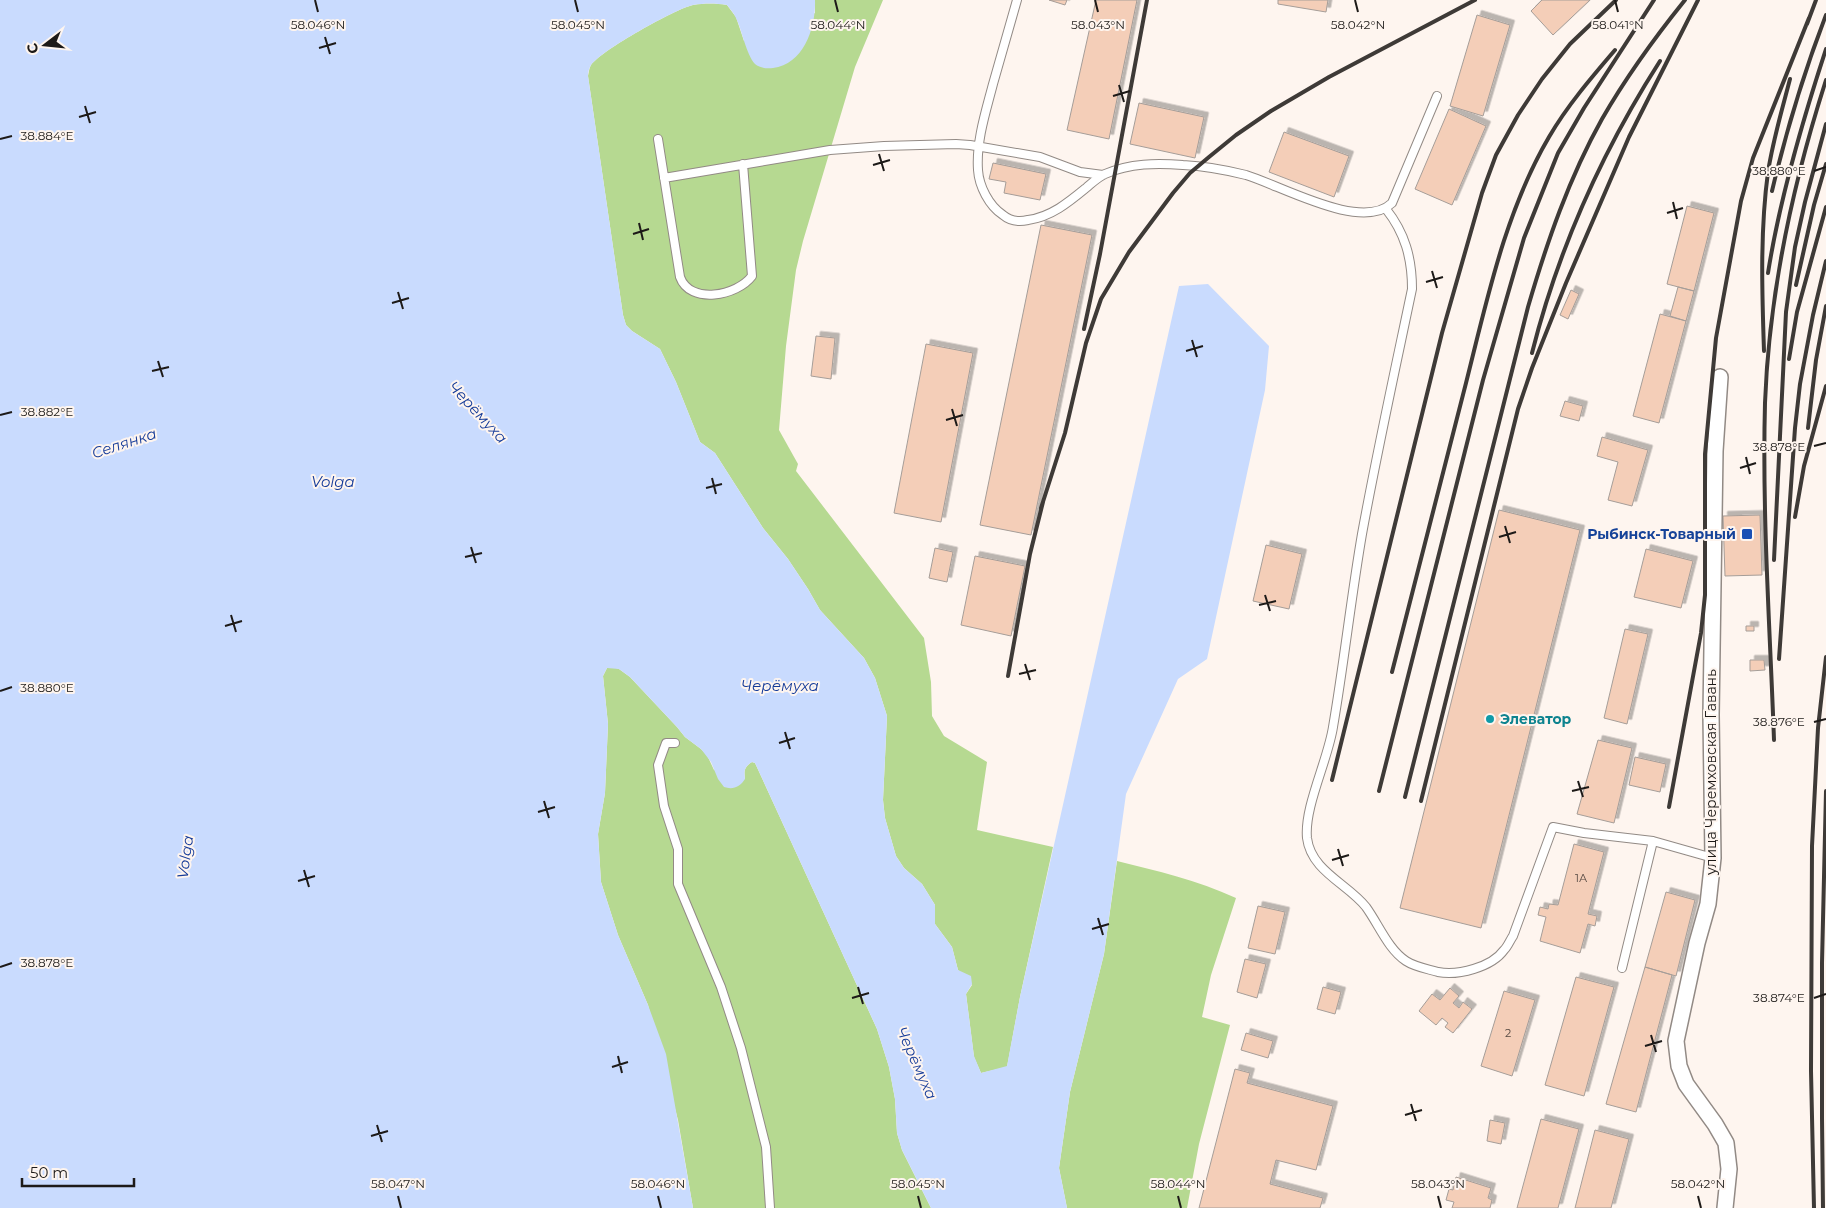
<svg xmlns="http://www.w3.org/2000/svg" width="1826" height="1208" font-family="Montserrat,sans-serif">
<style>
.green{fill:#b6d991}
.water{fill:#c9dbfe}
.building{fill:#f4ceb8;stroke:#a59d98;filter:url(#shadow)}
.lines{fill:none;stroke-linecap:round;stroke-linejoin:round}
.service-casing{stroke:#928a85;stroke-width:10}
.minor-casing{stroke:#928a85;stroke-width:18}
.service{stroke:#fff;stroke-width:8}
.minor{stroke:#fff;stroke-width:15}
.rail{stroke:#3e3a37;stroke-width:4}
.ticks{fill:none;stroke:#1d1a18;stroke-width:2}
.transit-dot{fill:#1a4fb4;stroke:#fef5ef;stroke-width:2}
.culture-dot{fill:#0f9aa8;stroke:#fef5ef;stroke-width:2}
.labels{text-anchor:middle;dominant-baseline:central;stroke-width:4;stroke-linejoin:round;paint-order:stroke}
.number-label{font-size:11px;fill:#534740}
.transit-label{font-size:14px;font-weight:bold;fill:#164399;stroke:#fef5ef;text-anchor:end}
.culture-label{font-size:14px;font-weight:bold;fill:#0d838f;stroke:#fef5ef;text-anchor:start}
.street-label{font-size:14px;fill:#1d1a18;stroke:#fef5ef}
.water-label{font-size:15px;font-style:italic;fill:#153b99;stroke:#fef5ef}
.ticks-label{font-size:12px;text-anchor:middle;fill:#1d1a18;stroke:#fef5ef;stroke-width:4;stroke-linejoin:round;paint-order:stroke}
</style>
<defs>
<filter id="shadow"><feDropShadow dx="4.5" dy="-4.5" stdDeviation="0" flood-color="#0004"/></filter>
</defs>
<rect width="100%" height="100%" fill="#fef5ef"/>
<!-- green -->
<path class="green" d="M815,0h68l-28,67 -52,174 -7,29 -10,76 -7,84 19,34 -2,7 128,167 7,44 1,34 12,20 43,26 -10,68 76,17 -33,150 -13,70 -26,6 -7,-16 -8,-63 6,-9 -14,-15 -6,-23 -17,-23v-19l-13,-21 -18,-16 -8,-12 -11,-38 -2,-18 4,-84 -12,-38 -11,-20 -44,-48 -12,-21 -20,-30 -25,-31 -48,-75 -15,-11 -24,-60 -16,-33 -28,-18 -6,-6 -3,-10 -35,-239c1,-4 1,-8 3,-11 11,-15 84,-56 102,-60 12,-2 22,-2 34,0l9,12 8,24 71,-28z
M613,667l6,2 11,8 47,50 8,10 16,12 6,6 7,15 31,9c-1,-8 -1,-12 7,-17l3,1 122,266 12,38 6,32 2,34 5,17 29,58h-238l-15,-88 -30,-115 -30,-70 -17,-53 -3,-48 7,-41 3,-69 -5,-48 4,-8z
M1117,861c40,10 80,19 119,37l-25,77 -9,42 28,8 -31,119 -12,64h-120l-8,-40 11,-76 34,-138z"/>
<!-- water -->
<path class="water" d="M0,0h815c1,27 -11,64 -42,68 -6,1 -13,0 -18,-4 -9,-10 -13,-34 -19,-46 -2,-5 -6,-9 -9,-13 -12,-2 -22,-2 -34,0 -18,4 -91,45 -102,60 -2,3 -3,7 -3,11l35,239 3,10 6,6 28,18 16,33 24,60 15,11 48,75 25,31 20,30 12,21 44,48 11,20 12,38 -4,84 2,18 11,38 8,12 18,16 13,21v19l17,23 6,23 13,6 1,8 -6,10 8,62 7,17 26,-7 13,-69 159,-711 29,-2 61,62 -4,44 -58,269 -29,20 -52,115 -22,160 -34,138 -11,76 8,40h-136l-29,-58 -5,-17 -2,-34 -6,-32 -12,-38 -122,-266 -3,-1c-8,5 -8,9 -7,17 -5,8 -12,11 -21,8l-6,-8 -7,-17 -10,-13 -16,-12 -8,-10 -47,-50 -11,-8 -12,-1 -4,8 5,48 -3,69 -7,41 3,48 17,53 30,70 18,49 27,154h-693z"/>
<!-- building -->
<path class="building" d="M1049,0h18l-2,5z
M1096,0h41l-28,139 -42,-9z
M1278,0h50l-2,12 -48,-8z
M1542,0h48l-37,35 -22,-24z
M1477,15l33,10 -27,91 -33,-10z
M1139,103l65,14 -9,41 -65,-14z
M1449,109l37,17 -34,79 -37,-16z
M1284,132l65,24 -15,41 -65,-25z
M993,163l53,11 -6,26 -36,-7 2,-11 -17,-3z
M1687,206l27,7 -20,78 -27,-7z
M1041,225l51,10 -61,300 -51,-10z
M1678,287l16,4 -8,30 -16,-5z
M1571,290l8,4 -11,25 -8,-4z
M1660,314l26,7 -27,102 -26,-7z
M816,336l19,2 -4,41 -20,-3z
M926,344l47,9 -32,169 -47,-9z
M1565,401l18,5 -4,15 -19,-5z
M1602,437l46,13 -16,56 -24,-6 10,-38 -21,-6z
M1499,510l81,20 -99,398 -81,-20z
M1760,515l2,60 -37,1 -2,-60z
M1266,545l36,9 -13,55 -36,-8z
M935,548l18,4 -6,30 -18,-4z
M1646,549l47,12 -12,47 -47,-11z
M975,556l50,10 -14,70 -50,-11z
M1746,626h8v5h-8z
M1625,629l23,5 -21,90 -23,-6z
M1750,660h14l1,10 -15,1z
M1598,740l34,8 -18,75 -37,-9z
M1635,757l31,7 -6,28 -31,-7z
M1574,844l30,8 -16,62 9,2 -2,10 -7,-2 -8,29 -40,-12 6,-24 -8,-2 2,-8 8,2 1,-5 9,1z
M1666,892l29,8 -19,76 -31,-9z
M1258,906l27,6 -10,42 -27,-6z
M1245,959l21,5 -9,34 -20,-6z
M1645,967l27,8 -36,137 -30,-8z
M1576,977l38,10 -30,109 -39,-11z
M1323,987l18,5 -6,22 -18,-5z
M1450,988l9,8 -6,7 6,5 4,-6 9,7 -19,24 -8,-6 3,-4 -6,-5 -6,7 -17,-14 13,-17 8,6z
M1504,991l31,9 -23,76 -31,-10z
M1246,1033l27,8 -5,17 -27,-8z
M1235,1069l15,4 -3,10 86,23 -17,64 -40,-10 -6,24 53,14 -3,10h-121z
M1541,1119l38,10 -21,79h-41z
M1490,1120l15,3 -4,21 -14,-3z
M1595,1130l34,9 -18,69h-36z
M1456,1177l35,11 -3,10 4,2 -2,8h-38l2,-6 -8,-2 3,-11 4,1z"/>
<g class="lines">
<!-- service casing -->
<g class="service-casing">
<path id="service" d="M1017,0c-8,28 -16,56 -24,84 -7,27 -17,57 -15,86 1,16 11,36 25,45 7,6 16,7 25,5 23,-3 41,-18 58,-32 6,-5 12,-11 19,-14 25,-11 52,-11 78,-9 21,1 43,5 63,10 36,11 116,57 146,28l45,-107
M658,139l22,138c10,28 57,19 72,-1l-9,-112
M664,178l166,-28 54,-4 72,-2 14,1 70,12 40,15 23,3
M1386,209c19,24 26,49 26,80 -17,81 -35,163 -50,245 -11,64 -18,129 -29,193 -5,33 -29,80 -26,111 4,33 41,46 59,69 13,18 22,42 40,54 9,6 22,8 32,11 20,4 54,-5 66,-22 4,-4 6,-10 9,-14l40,-109 31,6 69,8
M675,743h-9l-8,22 6,41 14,43v35l43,103 20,61 25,99 4,61
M1622,968l31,-127 60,17"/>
</g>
<!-- minor casing -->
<g class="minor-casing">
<path id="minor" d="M1720,377l-5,74 -4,264 2,143 -5,46 -11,39 -21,98 3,25 7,18 29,40 11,19 3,26 -4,39"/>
</g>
<!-- service -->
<use href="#service" class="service"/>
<!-- minor -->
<use href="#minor" class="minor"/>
<!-- rail -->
<path class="rail" d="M1807,24l9,-24
M1772,191c14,-59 32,-119 54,-176
M1768,273c12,-76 34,-151 58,-224
M1796,285l18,-80 12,-41
M1084,329l16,-75 47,-254
M1764,351c-2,-59 -4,-120 4,-179 5,-32 14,-62 22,-93
M1532,353c26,-103 71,-203 128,-292
M1789,359l8,-47 29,-105
M1808,428l8,-68 10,-54
M1041,508l24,-75 21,-90 15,-44 28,-47 44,-59 17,-20 19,-16 27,-22 35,-24 58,-34 146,-77
M1795,517l9,-51 22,-80
M1774,560l12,-248 9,-65 10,-45 21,-78
M1779,659l16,-231 5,-44 13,-69 13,-54
M1392,672c25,-96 49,-193 74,-289 21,-83 39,-171 83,-246 18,-31 42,-59 66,-87
M1008,676l22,-122 13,-52
M1774,740c-4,-112 -12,-225 -9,-337 4,-108 28,-220 61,-323
M1332,780l110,-447 40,-140 14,-38 22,-40 24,-36 28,-35 46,-44
M1379,791l104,-411 41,-142 34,-85 26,-45 70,-108
M1405,797l123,-490c19,-65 41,-129 74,-188 23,-40 54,-83 83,-119
M1421,801l97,-392 14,-41 34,-85 63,-146 69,-137
M1669,807l32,-174 4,-38v-141l11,-116 25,-137 12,-43 56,-140
M1814,1208l-3,-137 1,-225 6,-118 8,-71
M1823,1208l-1,-90v-155l4,-172"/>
</g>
<!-- ticks -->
<path class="ticks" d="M315,0l3,12M575,0l3,12M835,0l3,12M1095,0l3,12M1355,0l3,12M1615,0l3,12M325,37l5,17M319,48l17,-5M1119,85l5,17M1113,96l17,-5M85,106l5,17M79,117l17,-5M0,139l12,-3M879,154l5,17M873,165l17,-5M1814,171l12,-4M1673,202l4,17M1667,213l16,-5M639,223l4,17M633,234l16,-5M1432,271l5,17M1426,282l17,-5M398,292l5,17M392,303l17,-5M1192,340l5,17M1186,351l17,-5M158,361l5,16M152,371l17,-4M952,409l5,17M0,415l12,-3M946,420l17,-5M1814,446l12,-3M1746,457l4,17M1740,468l16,-5M712,478l4,16M706,488l16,-4M1505,526l5,17M1499,537l17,-5M471,547l5,16M465,557l17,-4M1265,595l5,16M1259,605l17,-4M231,615l5,17M225,626l17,-5M1025,664l5,16M1019,674l17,-4M0,691l12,-4M1814,722l12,-3M785,732l5,17M779,743l16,-5M1578,781l5,16M1572,791l17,-4M544,801l5,17M538,812l17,-5M1338,849l5,17M1332,860l17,-5M304,870l5,17M298,881l17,-5M1098,918l5,17M1092,929l17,-5M0,967l12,-4M858,987l5,17M852,998l17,-5M1814,998l12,-4M1651,1035l5,17M1645,1046l17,-5M618,1056l4,17M612,1067l16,-5M1411,1104l5,17M1405,1115l17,-5M377,1125l5,17M371,1136l17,-5M398,1196l3,12M658,1196l3,12M918,1196l3,12M1178,1196l3,12M1438,1196l3,12M1698,1196l3,12"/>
<!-- markers -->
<rect class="transit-dot" x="1741" y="528" width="12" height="12" rx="2.5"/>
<circle class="culture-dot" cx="1490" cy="719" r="5"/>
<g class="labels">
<!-- number labels -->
<g class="number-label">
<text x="1581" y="878">1А</text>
<text x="1508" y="1033">2</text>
</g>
<!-- transit labels -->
<g class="transit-label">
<text x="1736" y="534">Рыбинск-Товарный</text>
</g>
<!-- culture labels -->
<g class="culture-label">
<text x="1500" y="719">Элеватор</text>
</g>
<!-- street labels -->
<g class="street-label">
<text transform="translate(1711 772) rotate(-90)">улица Черемховская Гавань</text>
</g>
<!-- water labels -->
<g class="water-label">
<text transform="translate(478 412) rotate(47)">Черёмуха</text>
<text transform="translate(124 443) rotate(-18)">Селянка</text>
<text x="333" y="481">Volga</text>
<text x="780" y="685">Черёмуха</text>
<text transform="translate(185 857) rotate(-82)">Volga</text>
<text transform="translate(917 1063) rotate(66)">Черёмуха</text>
</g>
</g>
<g class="ticks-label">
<text x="318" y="29">58.046°N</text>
<text x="578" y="29">58.045°N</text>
<text x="838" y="29">58.044°N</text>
<text x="1098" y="29">58.043°N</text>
<text x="1358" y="29">58.042°N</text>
<text x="1618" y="29">58.041°N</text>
<text x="47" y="140">38.884°E</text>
<text x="1779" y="175">38.880°E</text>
<text x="47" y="416">38.882°E</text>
<text x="1779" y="451">38.878°E</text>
<text x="47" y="692">38.880°E</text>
<text x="1779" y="726">38.876°E</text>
<text x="47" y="967">38.878°E</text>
<text x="1779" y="1002">38.874°E</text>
<text x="398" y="1188">58.047°N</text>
<text x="658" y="1188">58.046°N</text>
<text x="918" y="1188">58.045°N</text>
<text x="1178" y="1188">58.044°N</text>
<text x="1438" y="1188">58.043°N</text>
<text x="1698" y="1188">58.042°N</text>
</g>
<!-- north arrow -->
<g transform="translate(45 45) rotate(254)" stroke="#fef5ef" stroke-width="4" paint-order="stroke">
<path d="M0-4L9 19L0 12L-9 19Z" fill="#1d1a18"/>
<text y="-8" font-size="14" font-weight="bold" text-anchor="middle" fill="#1d1a18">С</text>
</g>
<!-- scale -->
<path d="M22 1178v8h112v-8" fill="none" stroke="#1d1a18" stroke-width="2.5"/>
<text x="30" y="1178" font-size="15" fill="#1d1a18" stroke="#fef5ef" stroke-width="4" paint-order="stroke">50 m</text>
</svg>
